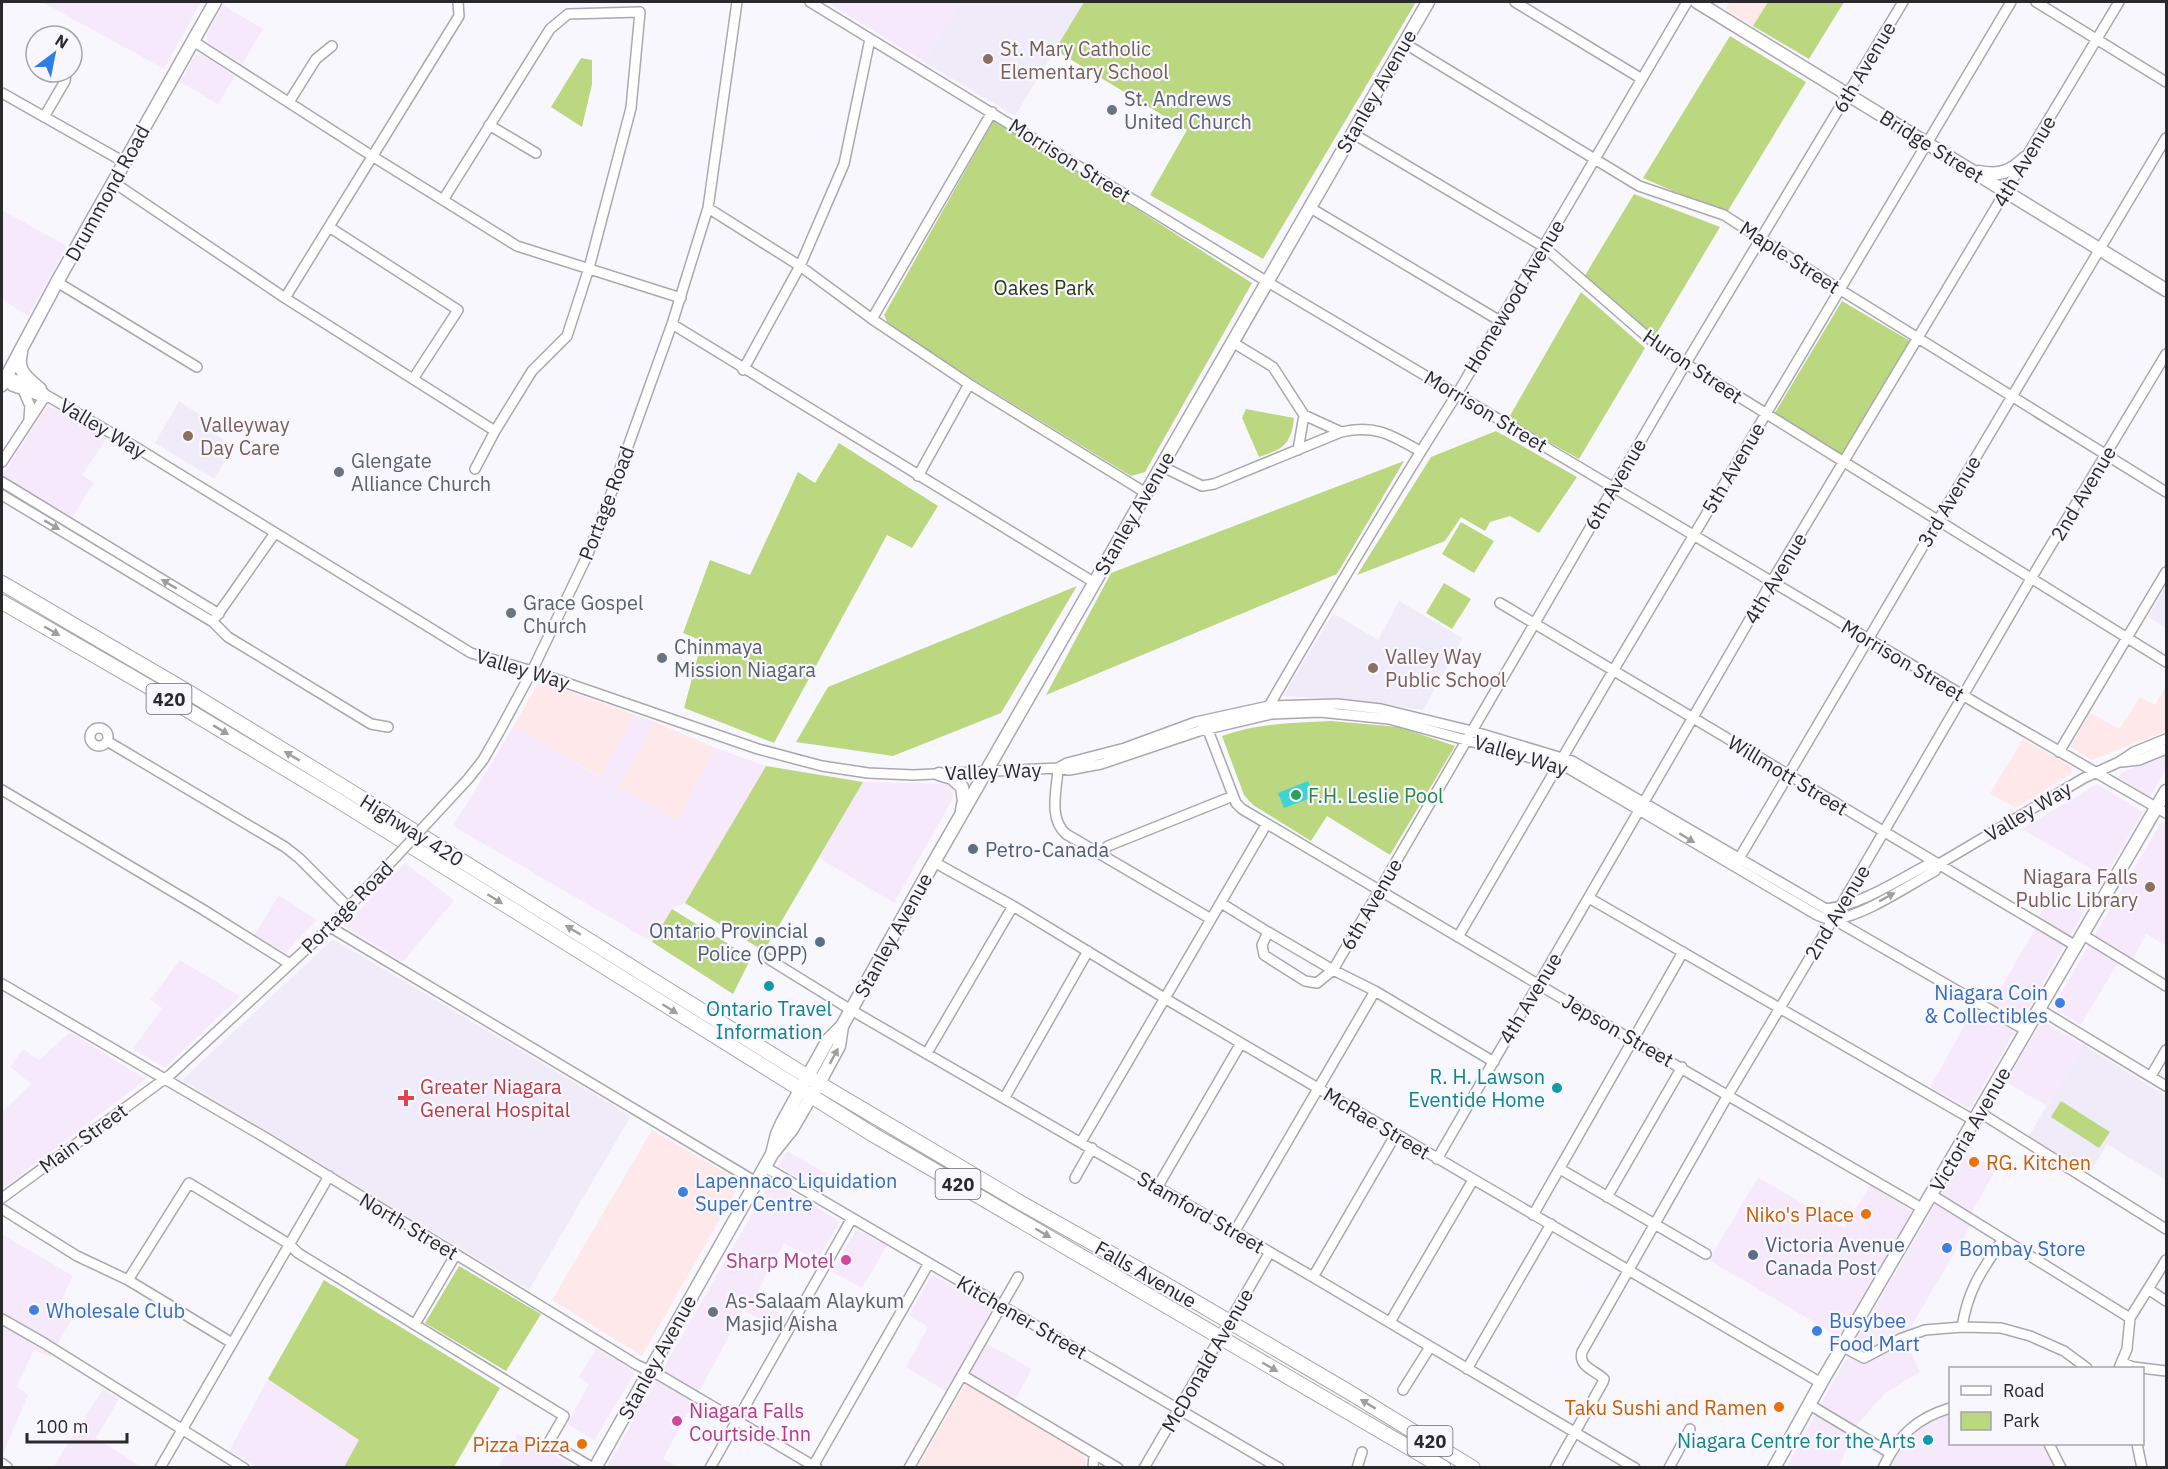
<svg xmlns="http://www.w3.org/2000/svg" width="2168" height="1469" font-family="'IBM Plex Sans',sans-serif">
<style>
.commercial{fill:#f7e9fc}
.industrial{fill:#fee8e9}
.built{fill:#f0ebf9}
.green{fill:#bbd780}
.water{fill:#3ed4d5}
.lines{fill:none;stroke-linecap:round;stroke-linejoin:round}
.minor-casing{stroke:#aaa8ae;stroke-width:12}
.major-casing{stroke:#aaa8ae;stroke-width:15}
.highway-casing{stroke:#aaa8ae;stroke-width:16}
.minor{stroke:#fff;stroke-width:9}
.major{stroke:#fff;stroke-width:12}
.highway{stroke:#fff;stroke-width:14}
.minor-bridge-casing{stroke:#aaa8ae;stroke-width:12;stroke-linecap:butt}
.minor-bridge{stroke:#fff;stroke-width:9}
.oneway{fill:#9f9fa0}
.education-dot{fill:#8d6e63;stroke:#f9f7fe;stroke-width:2}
.worship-dot{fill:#6b7280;stroke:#f9f7fe;stroke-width:2}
.leisure-dot{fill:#2e9e5b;stroke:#f9f7fe;stroke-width:2}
.service-dot{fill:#5c6f8a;stroke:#f9f7fe;stroke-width:2}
.culture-dot{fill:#0f9aa8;stroke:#f9f7fe;stroke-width:2}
.shop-dot{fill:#3f7fe0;stroke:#f9f7fe;stroke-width:2}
.health-dot{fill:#e0444e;stroke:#f9f7fe;stroke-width:2}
.food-dot{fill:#e8710a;stroke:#f9f7fe;stroke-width:2}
.hotel-dot{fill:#d1479c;stroke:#f9f7fe;stroke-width:2}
.labels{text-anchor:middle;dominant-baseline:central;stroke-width:4.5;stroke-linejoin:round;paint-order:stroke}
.shield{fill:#f9f7fe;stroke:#68676b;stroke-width:1.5}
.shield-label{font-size:18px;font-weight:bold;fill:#2a292c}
.education-label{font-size:20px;fill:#785e54;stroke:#f9f7fe;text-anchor:start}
.street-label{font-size:20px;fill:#2a292c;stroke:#f9f7fe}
.worship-label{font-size:20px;fill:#5b616d;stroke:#f9f7fe;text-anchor:start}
.park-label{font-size:20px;fill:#2d3913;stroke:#f9f7fe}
.leisure-label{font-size:20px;fill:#27864d;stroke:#f9f7fe;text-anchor:start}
.service-label{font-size:20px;fill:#4e5e75;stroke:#f9f7fe;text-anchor:start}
.shop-label{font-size:20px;fill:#366cbe;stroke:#f9f7fe;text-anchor:start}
.culture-label{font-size:20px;fill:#0d838f;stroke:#f9f7fe;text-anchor:end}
.health-label{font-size:20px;fill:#be3a42;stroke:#f9f7fe;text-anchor:start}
.food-label{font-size:20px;fill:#c56008;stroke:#f9f7fe;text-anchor:end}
.hotel-label{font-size:20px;fill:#b23c85;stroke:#f9f7fe;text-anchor:end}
</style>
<rect width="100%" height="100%" fill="#f9f7fe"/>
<!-- commercial -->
<path class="commercial" d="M42,2h159l-37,67z
M827,2h133l-36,60z
M223,5l40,24 -21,35 -35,-22v-8z
M195,55h8l32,21 -17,28 -38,-22z
M2,210l65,36 -39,70 -26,-17z
M48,405l60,32 -26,38 12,8 -22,35 -70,-42z
M636,715l19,7 -37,64 59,33 39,-71 50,18 -81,137 -13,6 -20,33 -199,-116 61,-100 84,50z
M2166,755v13l-16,29 -32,-20 5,-5z
M863,782l92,2 -3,16 -58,103 -75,-45z
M2097,784l46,28 -38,65 -83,-48z
M2166,822v124l-20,-12 -17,32 -10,-5 -38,64 -29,-17 108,-184z
M405,863l49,37 -51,62 -59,-36z
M2052,893l33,17 -115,199 -40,-22 50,-89 12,6 49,-86 -2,-2z
M279,895l38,25 -32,33 -31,-18z
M180,960l60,36 -75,72 -32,-19 29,-41 -12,-8z
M2042,1021l42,24 -37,61 -41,-24z
M70,1032l76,47 -144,110v-77l29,-28 -21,-17 13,-18 16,11z
M787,1151l40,23 -9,15 -40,-23z
M1966,1152l30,17 -30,54 5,2 -62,105 -1,17 12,25 -35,21 -27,31 -19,43 -53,1 70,-128z
M1758,1177l86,51 26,-43 42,26 -73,126 -130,-77z
M771,1181l69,40 -23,40 -33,-18 -30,55 33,20 -7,13 -37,-21 -80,149 15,8 -72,1z
M856,1229l31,17 -25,42 -30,-16z
M2,1234l71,42 -12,24 17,9 -28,48 -16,-7 -17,36 11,9 -26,62z
M932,1274l61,36 -46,82 -41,-25 22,-40 -19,-12z
M986,1343l46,26 -17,31 -44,-26v-2z
M596,1348l36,22 2,4 -40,66 -27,-16 22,-40 -10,-7z
M268,1379l92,61 -16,27h-87l-28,-16z
M103,1389l16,10 -23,39 46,29h-89z
M1950,1413v31h91l15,23 -168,1 14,-24 7,-8 19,-14z
M518,1434l21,11 36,22h-77z"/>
<!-- industrial -->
<path class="industrial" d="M1730,2h38l-15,24 -28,-17z
M539,681l97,34 -37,61 -85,-50z
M2166,686v45l-75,29 -20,-13 18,-35 30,17 21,-32 15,8z
M655,722l61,26 -39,72 -59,-34z
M2023,739l49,28 -1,7 -56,34 -25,-15z
M652,1130l89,52 -99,174 -90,-56z
M965,1384l118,68 4,15 -170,1z"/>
<!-- built -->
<path class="built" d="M960,2h124l-69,114 -91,-54z
M179,401l29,19 -4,8 30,18 -20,33 -59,-36z
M2166,585v43l-18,-11z
M1399,601l64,37 -40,72 -85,-11 -55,-3 50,-83 45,27z
M333,939l298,177 -102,174 -347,-210z
M2084,1045l82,51v84l-59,-36 -18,30 -61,-37z"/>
<!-- green -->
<path class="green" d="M1084,2h332l-153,257 -113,-64 37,-65 -132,-80z
M1768,2h76l-35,57 -56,-33z
M1730,36l76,46 -80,132 -83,-36z
M581,58l11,2v24l-10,43 -31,-20z
M995,118l257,165 -107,189 -14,4 -241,-147 -6,-14z
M1634,194l86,33 -66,111 -70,-61z
M1581,292l64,56 -66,111 -71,-40z
M1842,301l68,40 -69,116 -68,-41z
M1246,409l48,9c-3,27 -11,31 -35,39l-17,-39z
M1496,431l81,46 -38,56 -29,-17 -20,6 -5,9 -24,-14 -16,24 -88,34 74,-118z
M839,443l99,63 -26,42 -25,-13 -113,208 -90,-35 18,-67 -19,-8 27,-73 40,15 48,-103 17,11z
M1404,461l-67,113 -291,121 65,-122z
M1461,522l33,19 -20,32 -32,-19z
M1444,583l27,16 -19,30 -26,-16z
M1077,586l-76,127 -108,43 -97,-14 32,-55z
M1331,721l68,6 56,19 -65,109 -63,-39 -16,25 -58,-36 -9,-10 -22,-59c36,-13 71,-13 109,-15z
M766,766l97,16 -99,169 -79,-48z
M672,909l79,49 -18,36 -81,-52z
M2061,1101l49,31 -11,16 -48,-31z
M459,1266l82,48 -35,57 -81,-48z
M324,1280l176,108 -46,79h-110l15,-27 -91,-61z"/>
<!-- water -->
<path class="water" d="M1308,781l6,16 -30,11 -6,-15z"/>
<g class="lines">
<!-- minor casing -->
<g class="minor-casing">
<path id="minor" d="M810,2l456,279 715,425 185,107
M1515,2l127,77
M2036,2l130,80
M193,41l179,115 145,90 164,52
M1404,43l235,143 85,29 115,74 327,203
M2,93l122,69
M289,102l27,-43 16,-13
M44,117l21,-36 1,-9
M489,125l47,28
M1352,133l192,114 115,100 507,315
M113,182l172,116 210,133
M443,200l107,-171 18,-15 72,-2 -9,96 -42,160 -22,68 -35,35 -37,60 -20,38
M1309,207l191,114
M708,208l92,58 72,53 97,65 177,109
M329,227l129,83 -45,69
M57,282l140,85
M285,298l174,-282 -1,-14
M872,319l120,-207
M672,324l423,259
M1232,342l41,25 31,48 37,17
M743,370l57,-104 44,-102 26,-125
M2,377l10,9 28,10 6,-1
M5,379c12,-2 33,7 41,16l96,56 329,202 61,18 226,78 64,17 46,7 45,2 145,-7 11,2 32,-6 98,-33 72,-17 49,-2 69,7 179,49 249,147c6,3 11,5 18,4 29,-3 74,-34 100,-48l4,-7 145,-86 35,-16 15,-10 32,-13
M23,390l7,16 -1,13
M1298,450l6,-35
M2,462l44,-67
M1161,466l41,20 12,-2 127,-52c34,-8 50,3 79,19
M918,476l51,-92
M2,482l217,132
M2,495l211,127 15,15 143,87 17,3
M1500,603l576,343
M216,617l59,-84
M1270,709l-1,-3c61,-105 123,-210 188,-312l230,-392
M1206,725l30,78 6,6 392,232 289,168
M90 737a9 9 0 1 1 18 0a9 9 0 1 1-18 0Z
M107,741l178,106 14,11 49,49
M2059,752l107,-180
M2122,762l17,-2 27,-11
M1058,768l9,-5 58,-15 71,-26 73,-16 68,-2 44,5 91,22 100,30 254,148c35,-4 72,-29 103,-45h10
M1058,768c-1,22 -10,50 8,66l145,85
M2,790l200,119 88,55
M431,819l37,-40 15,-19 16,-28 33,-61 55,-115 21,-54 64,-178 36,-116 29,-206
M1101,854l7,-8 125,-50
M934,862l79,44 158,96 650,381
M1737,862l202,-343 227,-381
M1589,898l386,223
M1221,903l47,29 65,38 42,21 119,71
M1833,919l194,112
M330,927l426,255
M1268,932l-6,13 2,10 41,26 12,2 16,-13 353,-607 217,-361
M2083,935l83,51
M1458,937l155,-266 398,-669
M767,958l84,52 462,267 322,191
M2,984l264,154 371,227 24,11 156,92
M2039,1009l127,77
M927,1053l86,-147
M2151,1076l15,-26
M1005,1097l83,-146
M1979,1112l187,117
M1081,1142l185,-317
M1437,1159l335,-578 347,-579
M765,1167l514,301
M1560,1169l146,85
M1075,1178l17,-30
M1158,1186l83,-143
M1932,1195l198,123
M1607,1197l75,-130
M2,1198l168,-123 160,-148 64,-68
M2,1209l75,47 51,24 104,63
M1533,1215l150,-263
M1235,1231l140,-240
M1313,1277l83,-143
M128,1280l61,-97 100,61 9,9 266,163 -15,26 44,26
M2148,1289l18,12
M2,1319l42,24 200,125
M1390,1322l83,-142
M415,1324l41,-70
M1962,1327c6,-38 20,-57 41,-88
M1843,1347l21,11 36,-19 25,-9 37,-3 39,1 29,8 34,15 23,17
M2123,1363l10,4 33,4
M2119,1368l8,-19 3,-31 36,-58
M1467,1369l84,-145
M962,1375l156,93
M1403,1390l27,-43
M1810,1405l80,48
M2049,1444l12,24
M2137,1444l5,24
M160,1468l169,-292
M710,1468l142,-250
M812,1468l117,-205
M909,1468l109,-191
M1093,1468l1,-14
M1144,1468l126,-216
M1357,1468l5,-16
M1555,1468l48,-86 1,-3c-9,-9 -26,-12 -22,-27l146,-257 105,-176 199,-342 134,-223
M1669,1468l21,-39
M1883,1468c15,-33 34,-50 67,-60"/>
</g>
<!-- major casing -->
<g class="major-casing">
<path id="major" d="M1697,2l469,288
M1979,172c21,4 31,0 46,-14
M21,353c-5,18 6,25 19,36
M2,385l55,-103 158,-280
M939,774l13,4 10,9 2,14 -2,9
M772,1154l5,-20 5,-11 46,-83 14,-14 92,-164 494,-860
M2,1465l4,3
M595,1468l177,-314 20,-25 32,-55 15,-28 3,-20
M1774,1468l47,-85 345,-592"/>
</g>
<!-- highway casing -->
<g class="highway-casing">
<path id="highway" d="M2,583l188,110 152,93 466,291 213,126 139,78 189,111 124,76
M2,602l142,82 190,114 538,336 572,334"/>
</g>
<!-- minor -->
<use href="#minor" class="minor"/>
<!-- major -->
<use href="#major" class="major"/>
<!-- highway -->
<use href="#highway" class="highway"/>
<!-- minor-bridge casing -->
<g class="minor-bridge-casing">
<path id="minor-bridge" d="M394,859l37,-40"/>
</g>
<!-- minor-bridge -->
<use href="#minor-bridge" class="minor-bridge"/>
</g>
<!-- one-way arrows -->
<defs><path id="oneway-solid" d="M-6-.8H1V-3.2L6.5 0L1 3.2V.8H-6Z" transform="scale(1.5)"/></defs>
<g class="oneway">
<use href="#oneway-solid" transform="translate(52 525) rotate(31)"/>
<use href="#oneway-solid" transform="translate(169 584) rotate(-149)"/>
<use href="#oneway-solid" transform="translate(52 631) rotate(30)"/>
<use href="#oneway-solid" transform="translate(221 730) rotate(31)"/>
<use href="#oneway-solid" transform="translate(292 756) rotate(-149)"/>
<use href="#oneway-solid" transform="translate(1687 838) rotate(31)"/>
<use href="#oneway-solid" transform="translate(1887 897) rotate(-29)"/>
<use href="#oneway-solid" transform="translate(495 899) rotate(32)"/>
<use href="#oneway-solid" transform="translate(573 930) rotate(-149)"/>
<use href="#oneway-solid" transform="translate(670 1009) rotate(32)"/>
<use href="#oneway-solid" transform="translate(834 1056) rotate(-62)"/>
<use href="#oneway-solid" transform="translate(1043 1233) rotate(30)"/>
<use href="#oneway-solid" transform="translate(1270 1367) rotate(30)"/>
<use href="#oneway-solid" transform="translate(1368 1404) rotate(-149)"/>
</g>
<!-- markers -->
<g class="education-dot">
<circle cx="988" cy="59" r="6"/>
<circle cx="188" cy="436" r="6"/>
<circle cx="1373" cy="668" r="6"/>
<circle cx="2150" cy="887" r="6"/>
</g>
<g class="worship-dot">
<circle cx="1112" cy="110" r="6"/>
<circle cx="339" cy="472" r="6"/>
<circle cx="511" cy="613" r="6"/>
<circle cx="662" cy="658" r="6"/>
<circle cx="713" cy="1312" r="6"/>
</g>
<circle class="leisure-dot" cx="1296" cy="795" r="6"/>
<g class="service-dot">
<circle cx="973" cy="849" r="6"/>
<circle cx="820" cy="942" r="6"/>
<circle cx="1753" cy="1255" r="6"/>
</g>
<g class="culture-dot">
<circle cx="769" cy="986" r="6"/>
<circle cx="1557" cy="1088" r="6"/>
<circle cx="1928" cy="1440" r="6"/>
</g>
<g class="shop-dot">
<circle cx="2060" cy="1003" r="6"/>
<circle cx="683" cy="1192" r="6"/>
<circle cx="1947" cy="1248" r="6"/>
<circle cx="34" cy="1310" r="6"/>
<circle cx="1817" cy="1331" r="6"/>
</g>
<path class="health-dot" d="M403 1089h6v6h6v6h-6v6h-6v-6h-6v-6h6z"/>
<g class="food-dot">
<circle cx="1974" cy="1162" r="6"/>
<circle cx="1866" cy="1214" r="6"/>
<circle cx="1779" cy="1407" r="6"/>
<circle cx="582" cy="1444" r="6"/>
</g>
<g class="hotel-dot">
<circle cx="846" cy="1260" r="6"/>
<circle cx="677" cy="1421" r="6"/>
</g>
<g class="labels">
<!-- shield labels -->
<g class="shield">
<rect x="146.5" y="684" width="45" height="30" rx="4.5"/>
<rect x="935.5" y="1169" width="45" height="30" rx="4.5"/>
<rect x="1407.5" y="1426" width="45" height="30" rx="4.5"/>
</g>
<g class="shield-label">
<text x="169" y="699">420</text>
<text x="958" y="1184">420</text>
<text x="1430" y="1441">420</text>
</g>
<!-- education labels -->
<g class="education-label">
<text x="1000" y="48">St. Mary Catholic<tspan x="1000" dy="23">Elementary School</tspan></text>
<text x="200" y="424">Valleyway<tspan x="200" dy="23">Day Care</tspan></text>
<text x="1385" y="656">Valley Way<tspan x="1385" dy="23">Public School</tspan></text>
<text x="2138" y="876" text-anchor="end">Niagara Falls<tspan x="2138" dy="23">Public Library</tspan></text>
</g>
<!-- street labels -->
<g class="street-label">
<text transform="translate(1864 67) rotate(-59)">6th Avenue</text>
<text transform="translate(1376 91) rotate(-60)">Stanley Avenue</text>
<text transform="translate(1932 146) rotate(32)">Bridge Street</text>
<text transform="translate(1070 160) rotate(32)">Morrison Street</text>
<text transform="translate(2024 161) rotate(-59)">4th Avenue</text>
<text transform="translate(107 193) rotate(-61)">Drummond Road</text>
<text transform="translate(1790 257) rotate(33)">Maple Street</text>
<text transform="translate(1514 296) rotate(-59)">Homewood Avenue</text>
<text transform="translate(1693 366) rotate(34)">Huron Street</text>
<text transform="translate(1486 411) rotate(31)">Morrison Street</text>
<text transform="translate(103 428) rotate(31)">Valley Way</text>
<text transform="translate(1733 468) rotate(-59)">5th Avenue</text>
<text transform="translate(1615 484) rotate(-60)">6th Avenue</text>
<text transform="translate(2083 493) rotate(-59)">2nd Avenue</text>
<text transform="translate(1949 501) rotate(-59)">3rd Avenue</text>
<text transform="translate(606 503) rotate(-69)">Portage Road</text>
<text transform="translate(1134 513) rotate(-60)">Stanley Avenue</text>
<text transform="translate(1775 578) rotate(-59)">4th Avenue</text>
<text transform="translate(1903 660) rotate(31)">Morrison Street</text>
<text transform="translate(523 669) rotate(17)">Valley Way</text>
<text transform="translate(1521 755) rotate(17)">Valley Way</text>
<text transform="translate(993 771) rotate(-2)">Valley Way</text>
<text transform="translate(1788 775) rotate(31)">Willmott Street</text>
<text transform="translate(2028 811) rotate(-31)">Valley Way</text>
<text transform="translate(412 830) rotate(32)">Highway 420</text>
<text transform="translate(1371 904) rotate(-60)">6th Avenue</text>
<text transform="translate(347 907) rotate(-45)">Portage Road</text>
<text transform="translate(1837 912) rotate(-59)">2nd Avenue</text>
<text transform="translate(893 935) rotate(-61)">Stanley Avenue</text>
<text transform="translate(1530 998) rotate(-59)">4th Avenue</text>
<text transform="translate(1618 1030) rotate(30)">Jepson Street</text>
<text transform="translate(1377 1123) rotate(31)">McRae Street</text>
<text transform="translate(1970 1129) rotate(-60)">Victoria Avenue</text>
<text transform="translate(83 1138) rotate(-36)">Main Street</text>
<text transform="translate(1201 1212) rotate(30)">Stamford Street</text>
<text transform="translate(409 1226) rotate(31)">North Street</text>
<text transform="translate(1146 1274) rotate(30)">Falls Avenue</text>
<text transform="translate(1022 1317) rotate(30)">Kitchener Street</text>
<text transform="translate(657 1357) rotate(-61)">Stanley Avenue</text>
<text transform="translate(1207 1360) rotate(-60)">McDonald Avenue</text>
</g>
<!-- worship labels -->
<g class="worship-label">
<text x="1124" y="98">St. Andrews<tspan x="1124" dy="23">United Church</tspan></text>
<text x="351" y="460">Glengate<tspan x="351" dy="23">Alliance Church</tspan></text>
<text x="523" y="602">Grace Gospel<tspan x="523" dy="23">Church</tspan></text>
<text x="674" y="646">Chinmaya<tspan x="674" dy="23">Mission Niagara</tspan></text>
<text x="725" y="1300">As-Salaam Alaykum<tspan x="725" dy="23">Masjid Aisha</tspan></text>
</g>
<!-- park labels -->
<g class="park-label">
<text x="1044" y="287">Oakes Park</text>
</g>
<!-- leisure labels -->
<g class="leisure-label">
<text x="1308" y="795">F.H. Leslie Pool</text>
</g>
<!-- service labels -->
<g class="service-label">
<text x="985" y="849">Petro-Canada</text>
<text x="808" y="930" text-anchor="end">Ontario Provincial<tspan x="808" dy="23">Police (OPP)</tspan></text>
<text x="1765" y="1244">Victoria Avenue<tspan x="1765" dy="23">Canada Post</tspan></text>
</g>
<!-- shop labels -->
<g class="shop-label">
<text x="2048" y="992" text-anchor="end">Niagara Coin<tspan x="2048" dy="23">&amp; Collectibles</tspan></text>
<text x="695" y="1180">Lapennaco Liquidation<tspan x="695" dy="23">Super Centre</tspan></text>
<text x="1959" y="1248">Bombay Store</text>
<text x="46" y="1310">Wholesale Club</text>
<text x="1829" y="1320">Busybee<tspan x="1829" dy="23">Food Mart</tspan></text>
</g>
<!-- culture labels -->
<g class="culture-label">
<text x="769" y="1008" text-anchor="middle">Ontario Travel<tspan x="769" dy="23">Information</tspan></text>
<text x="1545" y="1076">R. H. Lawson<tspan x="1545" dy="23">Eventide Home</tspan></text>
<text x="1916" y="1440">Niagara Centre for the Arts</text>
</g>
<!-- health labels -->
<g class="health-label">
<text x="420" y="1086">Greater Niagara<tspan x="420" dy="23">General Hospital</tspan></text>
</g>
<!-- food labels -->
<g class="food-label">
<text x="1986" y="1162" text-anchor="start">RG. Kitchen</text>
<text x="1854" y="1214">Niko's Place</text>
<text x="1767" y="1407">Taku Sushi and Ramen</text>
<text x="570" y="1444">Pizza Pizza</text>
</g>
<!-- hotel labels -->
<g class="hotel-label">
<text x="834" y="1260">Sharp Motel</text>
<text x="689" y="1410" text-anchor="start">Niagara Falls<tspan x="689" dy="23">Courtside Inn</tspan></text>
</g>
</g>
<!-- border -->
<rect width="2168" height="1469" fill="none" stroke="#2a292c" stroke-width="6"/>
<!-- legend -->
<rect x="1949" y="1367" width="195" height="78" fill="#f9f7fe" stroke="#a6a5aa" stroke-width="1.5"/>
<rect x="1961" y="1386" width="30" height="9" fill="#ffffff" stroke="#a6a5aa" stroke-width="1.5"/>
<text x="2003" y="1397" font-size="18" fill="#2a292c">Road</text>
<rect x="1961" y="1412" width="30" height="18" fill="#bbd780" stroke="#a6a5aa" stroke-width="1.5"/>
<text x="2003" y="1427" font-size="18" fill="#2a292c">Park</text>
<!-- north arrow -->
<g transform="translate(54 54) rotate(32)"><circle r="28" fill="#f9f7fe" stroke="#a6a5aa" stroke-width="1.5"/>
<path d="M0-4.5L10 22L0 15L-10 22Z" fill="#2e7de9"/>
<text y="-9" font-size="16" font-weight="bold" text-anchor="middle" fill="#2a292c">N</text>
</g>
<!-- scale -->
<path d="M27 1433v9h100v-9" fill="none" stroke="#2a292c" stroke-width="3"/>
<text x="36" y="1433" font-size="18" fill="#2a292c" stroke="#f9f7fe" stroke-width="4.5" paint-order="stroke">100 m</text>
</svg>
